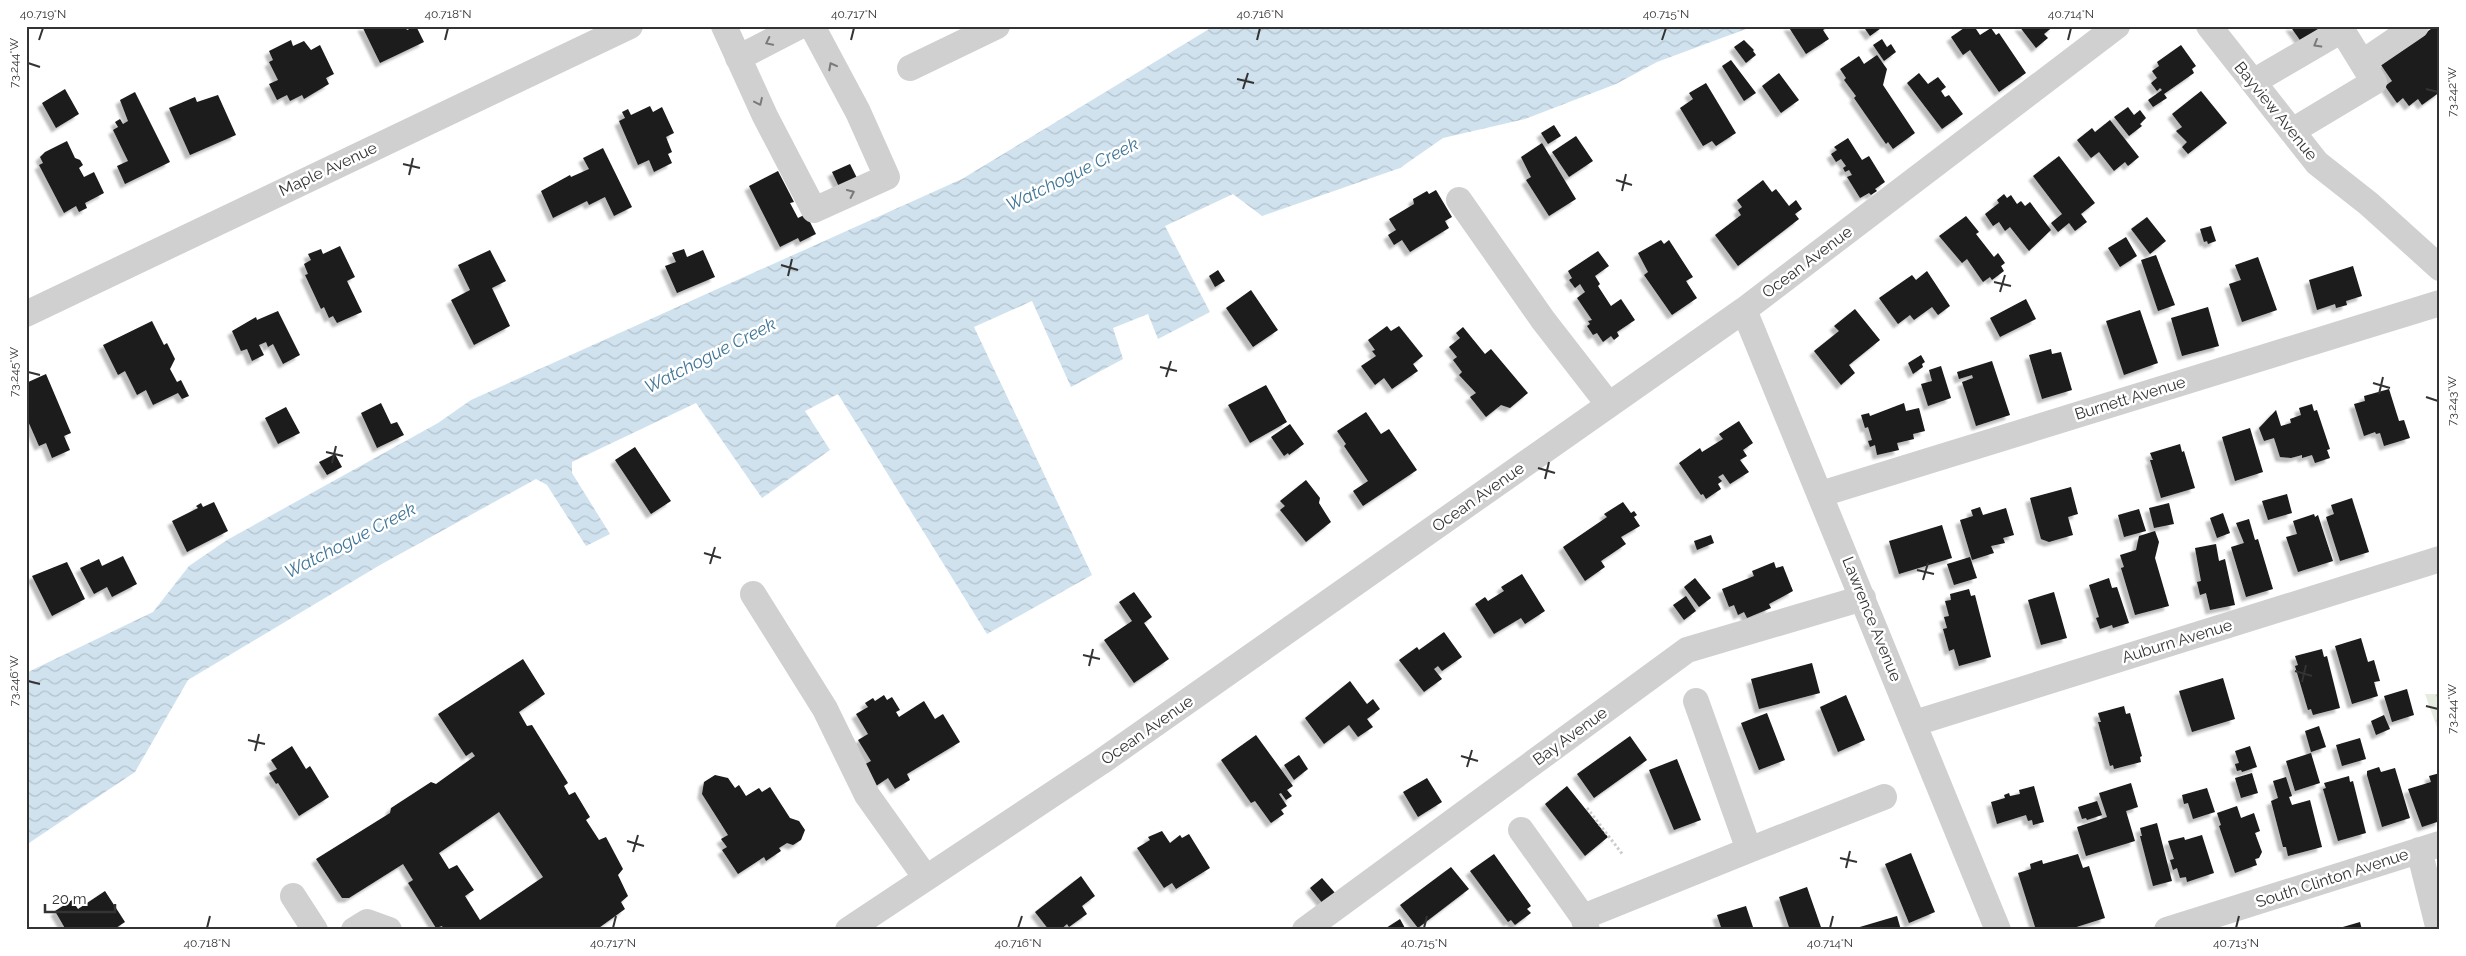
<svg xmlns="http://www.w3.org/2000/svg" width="2466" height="956" font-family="Raleway,sans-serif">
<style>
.forest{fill:url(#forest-firs)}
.water{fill:url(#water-waves)}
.building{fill:#1a1a1a;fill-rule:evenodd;filter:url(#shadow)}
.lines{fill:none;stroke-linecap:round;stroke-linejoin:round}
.path{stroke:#cdcdcd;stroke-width:3;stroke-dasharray:2.5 2.5;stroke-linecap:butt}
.minor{stroke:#d0d0d0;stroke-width:26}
.oneway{stroke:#7a7a7a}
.ticks{fill:none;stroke:#333;stroke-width:2}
.labels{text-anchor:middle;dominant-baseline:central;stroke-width:5;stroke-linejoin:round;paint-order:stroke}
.street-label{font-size:16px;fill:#333;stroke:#fff}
.water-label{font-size:18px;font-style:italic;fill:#3f7597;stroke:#fff}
.neatline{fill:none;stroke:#333;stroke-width:2}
.ticks-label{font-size:12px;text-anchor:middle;fill:#333}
</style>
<defs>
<pattern id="forest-firs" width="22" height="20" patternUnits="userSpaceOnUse" patternTransform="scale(1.25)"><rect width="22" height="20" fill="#e6ecdf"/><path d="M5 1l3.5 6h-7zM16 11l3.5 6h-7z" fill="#c6cbc0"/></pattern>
<pattern id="water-waves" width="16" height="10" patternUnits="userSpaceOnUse" patternTransform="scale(1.25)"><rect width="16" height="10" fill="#cfe2ee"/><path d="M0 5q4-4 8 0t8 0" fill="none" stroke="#b2c2cd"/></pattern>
<filter id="shadow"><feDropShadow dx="-4.5" dy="4.5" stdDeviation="1" flood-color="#0004"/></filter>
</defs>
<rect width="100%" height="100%" fill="#fff"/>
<!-- forest -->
<path class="forest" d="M2425,694h15v42z"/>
<!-- water -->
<path class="water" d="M1214,26h540l-97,36 -41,22 -91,35 -82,19 -43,30 -138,48 -29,-22 -68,32 45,86 -52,27 -10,-25 -35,14 10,31 -52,28 -39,-86 -58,26 118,248 -105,59 -149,-240 -33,17 25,39 -68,48 -66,-95 -124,59v11l38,61 -24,12 -39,-61 -11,-6 -156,86 -192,115 -53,92 -109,73v-172l127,-61 36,-46 38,-26 211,-117 33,-23 491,-221z"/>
<!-- building -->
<path class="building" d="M362,26h43l2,4 9,-4 8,16 -44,21z
M1788,26h42l-7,4 6,9 -23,15z
M1863,26h21l-14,10z
M1967,26h7l6,9 11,-7 5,7 3,-2 27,40 -27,19 -29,-42 -7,5 -12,-18z
M2019,26h35l-10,8 4,4 -12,10z
M2290,26h35l-23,17z
M2435,26h5v66l-18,13 -4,-6 -9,7 -6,-8 -6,5 -12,-17 7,-5 -11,-16z
M1882,39l5,8 4,-3 5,8 -12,9 -11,-16z
M291,40l2,6 11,-5 7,9 9,-5 14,29 -8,4 3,6 -25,15 -2,-4 -12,6 -3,-6 -10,5 -8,-16 9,-4 -9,-18 4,-2 -4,-9z
M1744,40l10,10 -1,1 3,4 -10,8 -12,-16z
M2181,45l15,21 -4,3 2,4 -30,21 3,4 -14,9 -5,-7 14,-10 -2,-2 -3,3 -6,-8 6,-5 -5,-7 7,-5 -2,-4z
M1877,55l10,14 -4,16 32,48 -22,16 -5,-7 -2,2 -32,-46 2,-2 -12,-16 2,-2 -6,-9 19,-13 5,8z
M1731,60l25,33 -12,8 -22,-35z
M1779,73l20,27 -18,13 -19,-27z
M1919,73l9,11 10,-7 8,10 -5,4 4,6 4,-2 14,19 -21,15 -35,-46z
M1706,83l30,50 -20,13 -4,-5 -9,5 -23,-38 13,-9 -4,-6z
M65,89l14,25 -23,14 -14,-25z
M2201,91l26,32 -39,31 -6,-7 5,-5 -11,-11 6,-4 -10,-13z
M135,92l35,70 -45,22 -8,-18 11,-5 -15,-31 5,-3 -3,-5 5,-3 3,5 5,-3 -8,-21z
M218,95l18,40 -46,20 -21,-47 26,-11 2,5z
M650,106l3,6 9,-5 12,26 -8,4 6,15 -4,2 4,9 -18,9 -5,-12 -11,5 -19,-44 6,-3 -3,-6 6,-3 3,6z
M2128,107l6,8 6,-5 6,8 -6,6 2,2 -13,10 -15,-19z
M2110,120l29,37 -11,9 -3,-4 -11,9 -15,-19 -8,6 -14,-18 15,-12 3,4z
M1554,125l7,11 -13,8 -7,-11z
M1576,136l17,25 -24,16 -17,-25z
M1848,138l14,22 7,-4 16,26 -10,7 2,2 -6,4 -2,-2 -9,5 -13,-21 5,-2 -3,-5 -4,2 -2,-4 3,-2 -5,-7 -5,3 -5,-8 6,-4 -3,-3z
M67,141l8,17 5,2 3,5 -4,3 5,9 10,-5 10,21 -19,10 2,5 -8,4 -3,-6 -12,7 -25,-48 4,-2 -3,-6 5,-5z
M1542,143l34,56 -27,17 -23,-36 5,-3 -10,-20z
M603,148l29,59 -18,9 -9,-19 -16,8 -2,-4 -34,17 -12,-27 29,-16 1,2 18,-8 -6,-11z
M2059,156l36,47 -14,11 6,8 -12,9 -6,-8 -11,9 -7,-9 11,-9 -29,-38z
M850,164l10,20 -18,9 -10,-21z
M778,171l16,31 -4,1 8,15 8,-4 10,20 -16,8 -2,-4 -18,9 -31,-61z
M1763,180l9,12 4,-3 13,17 7,-6 6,9 -7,5 4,5 -61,47 -23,-31 26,-20 -3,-5 4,-3 -5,-7z
M1436,190l16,27 -7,4 4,7 -39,24 -8,-12 -8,5 -6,-10 8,-5 -7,-11 25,-15 -1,-5 14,-8 2,3z
M2004,194l3,4 4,-3 6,9 4,-3 4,5 5,-4 21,28 -22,21 -19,-24 -5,4 -6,-9 -6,4 -8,-12 14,-11 -2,-3z
M1966,216l13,16 -3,2 18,23 4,-4 7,10 -4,3 3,5 -12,9 -2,-3 -7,5 -16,-23 -5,4 -23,-27z
M2147,217l19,24 -16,13 -19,-25z
M2211,226l5,15 -8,3 -1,-3 -3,1 -4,-13z
M2126,237l11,19 -17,11 -12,-19z
M1661,240l3,4 5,-4 24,37 -7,4 11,17 -25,17 -28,-40 4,-3 -10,-19z
M340,246l15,31 -8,4 15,31 -25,11 -4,-7 -4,2 -5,-11 -3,2 -16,-34 3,-1 -4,-10 7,-4 -3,-6 13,-5 2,5z
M684,249l3,8 16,-7 12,27 -38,16 -12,-27 11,-4 -4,-9z
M490,250l16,31 -14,7 18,38 -36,19 -23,-45 19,-10 -12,-25z
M1598,251l11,15 -14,10 5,8 -2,2 13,20 10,-7 14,21 -18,12 2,4 -5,4 -3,-4 -8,6 -6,-9 -4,2 -6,-9 3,-2 -2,-3 4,-1 -15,-22 8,-6 -5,-8 -5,4 -6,-8 3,-2 -4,-7z
M2156,255l19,50 -17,6 -17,-51z
M2258,257l19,53 -35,12 -13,-38 12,-4 -6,-15z
M2353,266l9,30 -16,5 1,4 -11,3 -1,-4 -18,6 -8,-30z
M1218,270l7,11 -10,6 -6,-11z
M1927,271l23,35 -12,9 -6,-8 -18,13 -4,-5 -12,9 -19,-26 33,-23 4,5z
M1251,290l27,40 -25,17 -27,-39z
M2026,299l10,20 -36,18 -10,-19z
M2208,307l11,39 -37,10 -11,-38z
M1855,309l25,31 -31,25 6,8 -14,12 -27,-34 25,-20 -5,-5z
M2140,310l18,53 -34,12 -18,-54z
M278,311l22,44 -17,9 -10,-20 -5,3 -2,-5 -7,3 5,10 -12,6 -5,-12 -6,2 -9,-20 24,-14 1,3z
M152,321l12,24 3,-2 8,16 -5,10 7,13 4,-2 8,16 -7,3 -4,-6 -25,12 -7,-15 -9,5 -12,-24 -7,4 -15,-30z
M1387,326l4,5 8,-5 24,30 -10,8 5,7 -26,18 -8,-11 -9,7 -14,-19 15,-10 -4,-5 3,-1 -7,-10z
M1463,327l22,27 6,-5 37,44 -18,15 -9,-3 -15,12 -16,-20 6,-4 -17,-18 3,-3 -9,-12 4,-3 -8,-10 11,-9 -4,-5z
M2051,349l1,5 9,-2 11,38 -30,9 -13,-44z
M1921,355l4,7 -3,2 1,3 -10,7 -5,-11z
M1992,361l18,54 -34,11 -14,-44 11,-4 -1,-3 -13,4 -2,-7z
M1941,366l10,32 -23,8 -7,-22 11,-3 -3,-11z
M46,374l25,59 -7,3 6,14 -18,8 -6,-15 -7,3 -11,-25 -2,1v-39z
M1266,385l21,37 -37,21 -22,-38z
M2389,389l10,32 5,-1 6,18 -26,8 -4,-13 -4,1 -1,-2 -11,4 -10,-32 11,-3 -1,-5z
M381,403l10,21 6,-2 7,13 -27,13 -16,-35z
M1904,403l2,8 13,-3 6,23 -12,3 1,5 -17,4 2,7 -22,5 -2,-10 -5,2 -2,-6 4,-1 -4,-13 -3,1 -4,-13 8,-2 1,3z
M2312,404l2,7 3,-1 13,39 -3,1 3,8 -15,5 -3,-8 -10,3v-3l-11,3 -11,-1 -6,-19 -10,3 -5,-13 17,-18 5,16 10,-3 -1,-4 11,-4 -2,-7z
M286,407l14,26 -22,11 -13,-26z
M1366,412l15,22 8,-5 28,41 -54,36 -10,-15 15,-10 -24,-35 2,-2 -9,-13z
M1739,421l14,22 -10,7 4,6 -7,4 9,12 -19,12 -7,-10 -5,3 4,4 -4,3 3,5 -15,10 -3,-5 -2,1 -22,-32 21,-15 2,4 21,-13 -4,-5z
M1290,424l14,20 -15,11 -1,-2 -4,3 -13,-19z
M2250,428l13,44 -28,9 -13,-44z
M2180,444l2,8 2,-1 11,37 -34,10 -11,-38h3l-3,-7z
M635,447l36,54 -20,13 -36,-54z
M335,454l7,13 -15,8 -8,-13z
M1306,480l14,18 -1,5 12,19 -25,20 -26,-32 5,-4 -5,-5z
M2071,487l7,27 -10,3 5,18 -24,7 -8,-3 -11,-41z
M2287,494l5,19 -24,7 -6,-19z
M2352,498l17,54 -29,9 -14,-44 8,-3 -3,-9z
M214,502l14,29 -41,21 -15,-31 26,-13 -2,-2 5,-3 2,4z
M1623,502l8,11 3,-2 3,4 -3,2 6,9 -19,11 5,7 -25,17 4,6 -20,14 -22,-34 44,-30 -3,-3z
M2169,503l5,21 -20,4 -5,-20z
M1980,507l3,8 23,-7 8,27 -11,3 2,5 -14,3 3,7 -22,7 -12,-40 13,-4 -2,-6z
M2139,509l7,22 -22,6 -6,-22z
M2223,513l7,20 -13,5 -7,-20z
M2314,514l1,3 3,-2 15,46 -35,11 -12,-35 11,-3 -4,-13z
M2249,519l6,21 3,-1 15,50 -27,8 -15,-50 13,-4 -8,-20z
M1942,525l10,33 -53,16 -10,-33z
M2155,531l4,11 -4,16 14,48 -34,9 -14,-47 3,-1 -4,-12 16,-5 3,-14z
M1711,535l3,8 -17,7 -3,-9z
M2216,544l3,17 6,-2 10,46 -25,5 -4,-17 -6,2 -3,-13 4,-1 -6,-33z
M123,556l14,28 -25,13 -5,-10 -13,7 -14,-26 19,-9 3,7z
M1970,557l7,21 -23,7 -7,-21z
M67,562l18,37 -33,17 -20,-40z
M1774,562l2,6 7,-2 10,25 -24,13 2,4 -24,10 -3,-6 -6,3 -4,-10 -5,2 -7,-18 32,-13 -2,-5z
M1522,574l23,37 -20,13 -4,-6 -27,16 -19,-30 10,-7 3,4 16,-10 -3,-4z
M1695,578l16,20 -12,9 -15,-20z
M2109,578l3,10 5,-1 12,36 -16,5 -1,-3 -12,4 -4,-11 3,-1 -10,-32z
M1969,589l2,7 4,-1 16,62 -32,9 -5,-17 -5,2 -6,-22 4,-1 -3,-11 5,-1 -4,-15 6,-1 -1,-6z
M1134,592l18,25 -8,6 25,36 -35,24 -30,-43 28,-19 -13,-19z
M2054,592l13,46 -26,7 -13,-45z
M1686,596l10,15 -12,9 -11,-15z
M1444,632l18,25 -20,14 -4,-5 -4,3 8,10 -18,13 -25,-32 18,-13 2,3z
M2361,638l7,24 6,-2 6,21 -6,1 4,14 -26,8 -17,-58z
M2322,649l2,8 3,-1 13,52 -27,7 -2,-6 -3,1 -13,-44 3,-1 -3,-9z
M523,659l22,35 -26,18 8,14 5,-1 36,58 -4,3 5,9 6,-3 15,25 -4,3 13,20 7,-3 17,32 -5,6 10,21 -7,6 4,7 -29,21h-152l-2,-4 -6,2 -28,-45 5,-3 -10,-16 -54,34h-7l-26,-39 74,-46 1,-5 40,-26 5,2 39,-28 -3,-4 -6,4 -28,-42zM499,812l44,65 -63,43 -15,-24 9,-6 -17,-25 -8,4 -10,-16z
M1812,663l8,30 -61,16 -8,-30z
M2223,678l12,41 -43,13 -13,-41z
M1350,681l17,23 6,-5 7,10 -13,10 6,8 -15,10 -9,-12 -25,19 -19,-26z
M2407,689l7,26 -22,7 -8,-26z
M884,695l3,5 5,-3 8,13 -4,2 3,5 25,-16 11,18 8,-5 17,28 -53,32 3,6 -15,9 -7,-11 -15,10 -13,-21 11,-6 -13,-21 10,-6 -12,-20 12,-7 -3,-4 8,-5 2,3z
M1846,695l19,45 -27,12 -18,-45z
M2124,706l2,8 4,-1 12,43 -2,1 1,5 -27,7 -1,-4 -3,1 -12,-44h3l-3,-9z
M1767,713l18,47 -26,10 -18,-47z
M2384,715l6,14 -14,6 -5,-14z
M2319,726l7,21 -15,5 -6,-21z
M1256,735l37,51 -6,4 5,6 -6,4 -5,-7 -2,1 8,12 -6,4 3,4 -13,9 -16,-22 -4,2 -30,-43z
M1630,736l17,24 -53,38 -17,-24z
M2360,738l6,21 -24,7 -6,-21z
M292,746l14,23 4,-3 19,31 -30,19 -21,-33 -2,1 -7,-11 8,-4 -6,-9z
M2250,746l7,21 -15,5 -1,-2 -4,1 -2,-7 4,-1 -4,-12z
M2311,753l9,30 -25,8 -9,-30z
M1299,755l9,14 -14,11 -10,-15z
M1677,759l24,61 -27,10 -25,-60z
M2379,767l2,5 14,-4 15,50 -28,9 -15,-52v-4z
M2252,773l6,20 -17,5 -6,-20z
M2440,773v48l-18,6 -14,-38 23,-7 -2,-6z
M715,775l13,3 7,10 4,-3 7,11 13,-8 3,4 8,-5 20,31 9,3 6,9 -4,10 -8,5 -6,-2 -8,5 2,3 -15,10 -2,-4 -26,17 -16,-24 5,-3 -6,-8 7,-4 -26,-41 2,-12z
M2349,776l1,6 3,-1 13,52 -28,8 -15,-52 3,-1 -2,-5z
M2286,777l6,19 -3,1 3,8 18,-5 12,47 -34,9 -2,-9h-3l-12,-46 7,-3 -5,-17z
M1427,778l15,24 -24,15 -15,-25z
M2131,783l7,24 -12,4 9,30 -49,15 -9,-29 30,-10 -8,-24z
M1567,786l41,51 -23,19 -40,-52z
M2034,786l10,36 -11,3 -1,-5 -4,1 -2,-6 -29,9 -6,-22 14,-4 -1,-3 5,-2 1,3 10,-2 -1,-4z
M2207,788l8,24 -22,7 -5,-16 -4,1 -2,-9z
M2097,801l5,14 -15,5 -1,-2 -4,1 -4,-12z
M2237,806l4,12 13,-5 6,18 -5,2 7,19 -3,6 -4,1 2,6 -22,8 -16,-47 2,-1 -4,-12z
M2157,823l15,58 -19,5 -13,-50h2l-2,-8z
M1162,831l8,12 10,-8 2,3 7,-4 21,34 -34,21 -4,-6 -8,5 -27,-40 13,-8 -2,-3z
M2202,835l12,38 -27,9 -1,-5 -6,1 -3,-10 -4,2 -3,-10 4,-1 -6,-18 16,-4 1,3z
M1911,853l24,59 -26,11 -24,-59z
M1494,854l37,52 -4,3 4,4 -16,12 -4,-5 -3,2 -38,-51z
M2078,854l5,14 6,-2 16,52 -38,12h-31l-18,-57 13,-4 -1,-5 12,-4 1,4z
M1451,867l18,22 -51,39 -18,-23z
M1081,876l14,20 -13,10 5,8 -18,13 -2,-3 -7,6h-11l-14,-18z
M1322,878l14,16 -12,11 -14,-17z
M1807,887l15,43h-32l-11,-33z
M105,891l20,31 -12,8h-47l-11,-19 17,-11 6,9z
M1746,906l8,24h-32l-5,-15z
M1897,916l4,14h-48v-1z
M1400,919l6,11h-23z
M2360,922l2,8h-26v-1z"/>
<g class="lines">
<!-- path -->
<path class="path" d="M1587,808l36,47"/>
<!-- minor -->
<path class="minor" d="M724,26l41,90 49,94 73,-33 -29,-65 -46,-86
M2209,26l108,137 52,41 71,64
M738,58l62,-32
M2363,62l53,-36
M910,68l87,-42
M2253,82l89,-52 32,52 -82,49
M1459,200l84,120 66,85
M1744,310l254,620
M26,314l604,-288
M1821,494l619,-191
M753,594l72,115 42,86 59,83
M1915,723l525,-164
M1521,830l62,87 4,13
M1749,850l135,-53
M2419,850l20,80
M293,896l22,34
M1583,917l166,-67 -53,-149
M354,930l13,-8 22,8
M848,930l253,-168 643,-452 373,-284
M1305,930l382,-280 176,-52
M2167,930l273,-86"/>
</g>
<!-- one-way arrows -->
<defs><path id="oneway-chevron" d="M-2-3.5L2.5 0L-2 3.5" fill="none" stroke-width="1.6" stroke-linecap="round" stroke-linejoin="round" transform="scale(1.25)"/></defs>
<g class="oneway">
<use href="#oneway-chevron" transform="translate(769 42) rotate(154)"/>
<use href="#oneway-chevron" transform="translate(2317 44) rotate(150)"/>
<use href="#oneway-chevron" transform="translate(832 66) rotate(-118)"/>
<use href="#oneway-chevron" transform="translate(759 102) rotate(65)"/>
<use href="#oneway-chevron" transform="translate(851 193) rotate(-25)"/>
</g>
<!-- ticks -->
<path class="ticks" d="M39,40l4,-12M445,40l3,-12M851,40l3,-12M1257,40l3,-12M1662,40l4,-12M2068,40l3,-12M28,63l12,4M1237,79l17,4M1243,89l5,-16M2426,89l12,3M403,164l17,4M409,175l4,-17M1616,180l16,5M1622,191l4,-17M781,265l17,5M788,276l4,-17M1994,282l17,4M2000,292l5,-17M1160,367l17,4M28,372l12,3M1166,377l5,-16M2373,383l17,5M2379,394l4,-17M2426,397l12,4M326,452l17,4M332,463l4,-17M1538,468l17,5M1545,479l4,-17M704,553l17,5M710,564l5,-17M1917,570l17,4M1923,580l5,-17M1083,655l17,4M1089,666l4,-17M2295,671l17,5M28,681l12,3M2302,682l4,-17M2426,706l12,3M248,740l17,4M255,751l4,-17M1461,756l17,5M1467,767l5,-17M627,841l17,5M633,852l5,-17M1840,858l17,4M1846,868l4,-17M207,928l3,-12M613,928l3,-12M1018,928l4,-12M1424,928l3,-12M1830,928l3,-12M2236,928l3,-12"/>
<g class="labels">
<!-- street labels -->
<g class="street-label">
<text transform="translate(2276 111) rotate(51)">Bayview Avenue</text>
<text transform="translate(328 169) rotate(-25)">Maple Avenue</text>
<text transform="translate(1807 262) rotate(-37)">Ocean Avenue</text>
<text transform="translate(2130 398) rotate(-17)">Burnett Avenue</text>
<text transform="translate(1478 497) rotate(-35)">Ocean Avenue</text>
<text transform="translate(1872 619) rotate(68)">Lawrence Avenue</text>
<text transform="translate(2177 641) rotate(-17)">Auburn Avenue</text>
<text transform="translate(1147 730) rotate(-35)">Ocean Avenue</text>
<text transform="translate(1570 736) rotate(-36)">Bay Avenue</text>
<text transform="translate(2332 878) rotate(-18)">South Clinton Avenue</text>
</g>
<!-- water labels -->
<g class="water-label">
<text transform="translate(1072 174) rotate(-26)">Watchogue Creek</text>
<text transform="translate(710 355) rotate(-27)">Watchogue Creek</text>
<text transform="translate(350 540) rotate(-27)">Watchogue Creek</text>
</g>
</g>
<!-- border -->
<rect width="2466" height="956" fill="none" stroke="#ffffff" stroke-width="55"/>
<!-- scale -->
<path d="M45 904v8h70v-8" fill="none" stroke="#333333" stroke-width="2.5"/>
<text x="52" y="904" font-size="15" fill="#333333" stroke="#ffffff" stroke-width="4" paint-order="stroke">20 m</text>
<rect x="28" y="28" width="2410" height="900" class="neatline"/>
<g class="ticks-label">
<text x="43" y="18">40.719°N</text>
<text x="448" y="18">40.718°N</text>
<text x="854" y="18">40.717°N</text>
<text x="1260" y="18">40.716°N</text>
<text x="1666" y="18">40.715°N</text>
<text x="2071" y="18">40.714°N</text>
<text transform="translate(14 63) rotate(-90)" y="4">73.244°W</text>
<text transform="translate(2452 92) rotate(-90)" y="4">73.242°W</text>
<text transform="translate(14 372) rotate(-90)" y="4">73.245°W</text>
<text transform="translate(2452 401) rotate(-90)" y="4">73.243°W</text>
<text transform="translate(14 681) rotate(-90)" y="4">73.246°W</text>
<text transform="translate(2452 709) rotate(-90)" y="4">73.244°W</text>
<text x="207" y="947">40.718°N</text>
<text x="613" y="947">40.717°N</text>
<text x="1018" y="947">40.716°N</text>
<text x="1424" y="947">40.715°N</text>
<text x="1830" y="947">40.714°N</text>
<text x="2236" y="947">40.713°N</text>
</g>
</svg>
